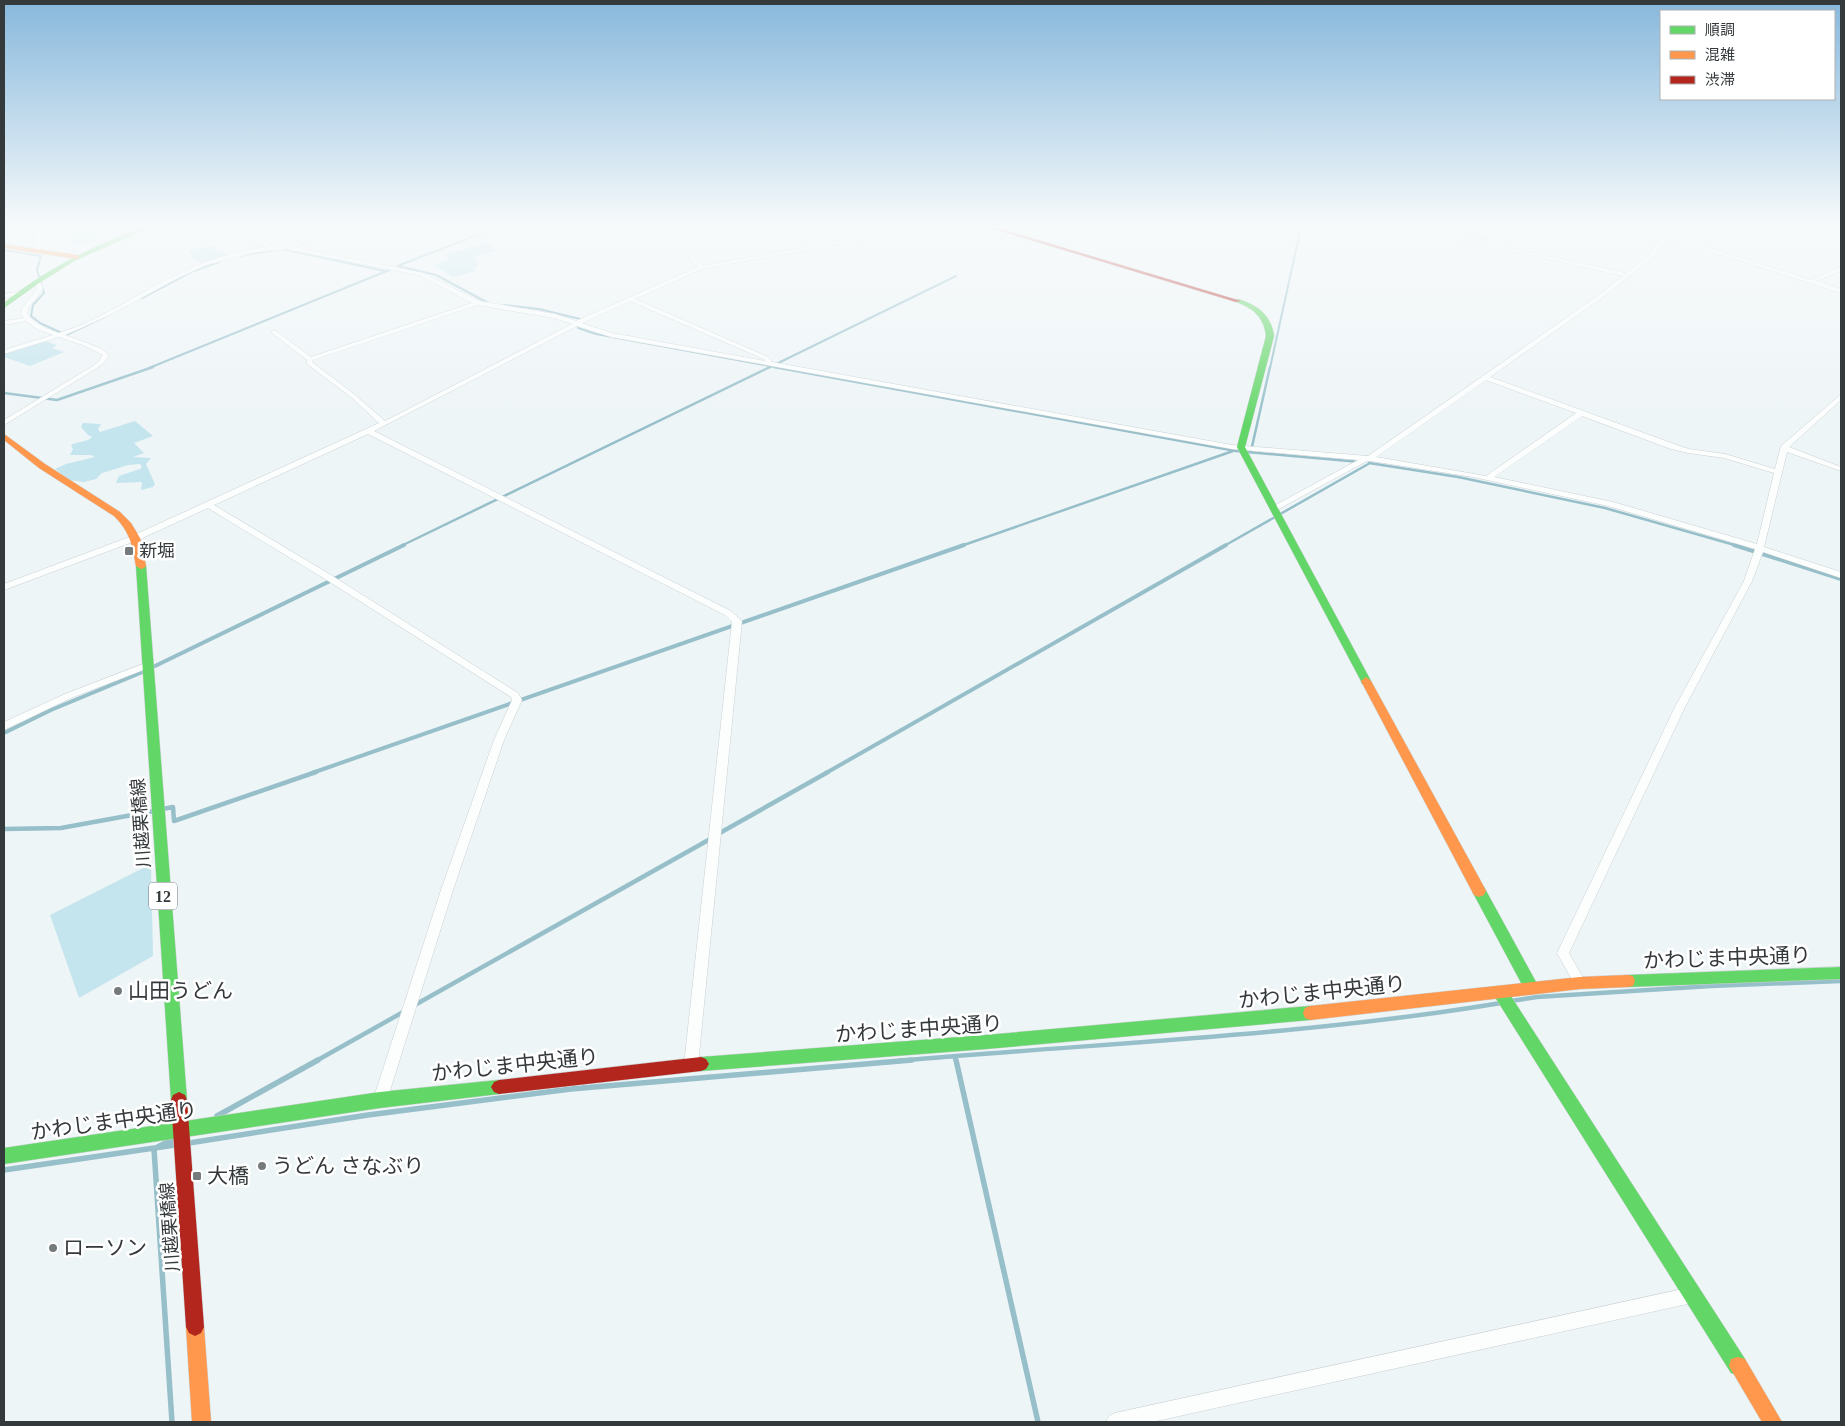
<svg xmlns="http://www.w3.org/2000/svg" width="1845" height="1426" font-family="'Times New Roman','Noto Sans JP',serif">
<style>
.green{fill:#c4e4ee}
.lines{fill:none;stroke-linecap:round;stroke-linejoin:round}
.stream-far4{stroke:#96bfca;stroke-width:2}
.stream-far3{stroke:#96bfca;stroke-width:2.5}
.stream-far2{stroke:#96bfca;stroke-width:4}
.stream-far1{stroke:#96bfca;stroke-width:4.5}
.stream{stroke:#96bfca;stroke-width:5.5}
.street-casing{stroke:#cbd0d2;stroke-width:1}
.fast-casing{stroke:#cbd0d2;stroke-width:1}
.slow-casing{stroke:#cbd0d2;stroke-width:1}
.jam-casing{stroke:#cbd0d2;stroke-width:1}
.street{fill:#fcfefe;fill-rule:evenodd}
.fast{fill:#63d668;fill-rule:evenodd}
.slow{fill:#ff974d;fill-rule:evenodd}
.jam{fill:#b3261e;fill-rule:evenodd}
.poi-dot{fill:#757b7d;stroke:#fff;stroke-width:2}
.labels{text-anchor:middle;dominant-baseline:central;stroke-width:5;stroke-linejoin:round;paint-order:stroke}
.shield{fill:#fff;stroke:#717476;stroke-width:1}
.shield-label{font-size:16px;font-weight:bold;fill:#34393b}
.poi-label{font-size:18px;fill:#34393b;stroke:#fff;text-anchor:start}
.street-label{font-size:18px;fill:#34393b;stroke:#fff}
.near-street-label{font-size:21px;fill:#34393b;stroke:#fff}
.near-poi-label{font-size:21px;fill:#34393b;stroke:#fff;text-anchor:start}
</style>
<rect width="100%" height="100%" fill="#eef5f7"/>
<!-- green -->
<path class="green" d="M1437,227h19l10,4h14l-3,2 18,7 -8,4 -15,-10 -12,1z
M96,230v11l-23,4 -2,-12z
M488,242l9,9 -25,6 7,5 -4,1 3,3 -6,2 4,3 -23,6 -19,-12 16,-5 -6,-5z
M216,246l-1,6 8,-1 5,5c-16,5 -32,14 -39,-6z
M45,341l12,4 -5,3 12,4 -34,14 -26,-9v-4z
M135,421l18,15 -19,7 10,10 -11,4 18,1 -5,6 9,20 -2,3 -12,3 1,-8 -26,1 3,-7 21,-7 2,-2 -2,-3 -12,1 -26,8 -6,6 -12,3 -15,-2 -14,-11 11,-5 29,-7 -4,-2h-21l3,-6 -2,-4c7,-4 15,-2 21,-8l-4,-2 -7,-8 2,-4 18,1 -3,5 2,3z
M151,864l2,92 -74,42 -29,-83z"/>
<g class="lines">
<!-- stream-far4 -->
<path class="stream-far4" d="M4,250l37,6 -4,14 7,23 -11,12 -2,11 9,7 26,12 38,-18
M240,256l42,-7 103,22
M400,265l98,-38
M398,266l38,9 54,29
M142,298l49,-26 28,-10
M504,305l35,4 41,10 -2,9 18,6 185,34
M149,368l245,-100
M768,368l188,-92
M1270,368l31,-141"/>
<!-- stream-far3 -->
<path class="stream-far3" d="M774,367l462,84 124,11
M4,393l53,7 96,-33
M1251,451l19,-84
M1369,463l89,14 147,31 133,38
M401,546l369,-179
M961,546l272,-95
M1224,546l146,-83"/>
<!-- stream-far2 -->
<path class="stream-far2" d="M1734,545l107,34
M153,667l251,-122
M4,733l47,-23 94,-39
M312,773l652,-228
M826,773l400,-228"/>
<!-- stream-far1 -->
<path class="stream-far1" d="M163,809l10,-2 1,14 142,-49
M4,829l57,-1 93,-17
M718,834l110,-62
M1511,1001l26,-4 174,-11 130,-5
M413,1006l299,-168
M955,1057l1,4
M316,1061l89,-50
M898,1061c201,-18 404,-25 603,-58"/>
<!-- stream -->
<path class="stream" d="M956,1060l82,362
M217,1116l101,-56
M189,1143l179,-28 203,-26 341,-29
M4,1170l171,-25
M172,1422l-18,-273 19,-10"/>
<!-- street casing -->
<g class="street-casing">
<path id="street" d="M41,227h6l-6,5 1,15 -6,7 -3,-2 3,-5 -1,-16z
M248,227h4c6,8 10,15 20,19 11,4 55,-15 69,-19h6l-54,20 130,26 56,28 76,13 21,7 122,-54 -33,-40h5l32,39 213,-39h9l-2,2 -220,40 -67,30 133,58 4,5 460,83 136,11 231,-161 24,-19 -219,-49h8l75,16 18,-16h8l-21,17 134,29 22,-17 15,-19 -38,-10c12,0 30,8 39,7 10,-1 20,-7 31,-7l-25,8 141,45 30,-13v4l-25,10 25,8v4l-173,-55 -16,20 -49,39 -113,80 187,68 12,4 36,5 50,15 6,-23 58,-50 2,-1v5l-52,47 52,20v4l-54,-19 -23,95 77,25v6l-78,-26 -11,29 -67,126 -116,246 17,30 -2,4 -4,2 -4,-2 -19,-34 118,-246 69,-126 11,-32 -147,-43 -135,-29 -103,-16h-3l-92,50h-3v-4l86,-47 -126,-11 -621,-112 -34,-11 -203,105 357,180 11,10 -44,444 -2,5 -5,1 -5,-1 -2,-5 48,-443 -7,-7 -357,-181 -154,71 117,70 187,118 4,7 -18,40 -51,150 -66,210 -2,5 -5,2 -5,-2 -2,-5 68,-210 53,-150 18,-40 -1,-3 -186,-118 -117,-71 -70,32 -134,50v-6l128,-48 247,-113 -28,-26 -44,-33v-4l-35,-27v-2h4l35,26 161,-54 -53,-28 -133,-26 -30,3 -50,13 -30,14 -66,36 -45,20 35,13 9,7 -5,8 -7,5 -93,57v-5l89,-54 6,-5 4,-6 -18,-9 -26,-9 -55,17v-4l49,-15 -16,-6 -11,-8 -22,4v-4l20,-3 -3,-4 2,-7 14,-18 -1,-4 -4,-3 1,-1 8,2 2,6 -14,18 -2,7c8,10 20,15 32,19 40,-12 76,-38 113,-56 29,-15 62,-26 95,-30l-11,-6zM630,301l134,58 1,2 -153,-28 -30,-10zM477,305l77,13 18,6 -187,97 -30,-26 -43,-33 1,-2zM1486,380l90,33 -90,63 -110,-19zM1582,416l89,33 17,4 36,5 50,15 -17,71 -144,-42 -119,-25z
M1518,227l31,1 9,-1 -8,5z
M17,292l2,1v2l-15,3v-4z
M148,662l3,1 2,2 -2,2 -80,31 -67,32v-8l61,-28z
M1692,1287l6,2 2,6 -2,6 -6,2 -540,119h-46l3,-6 6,-3z"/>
</g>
<!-- fast casing -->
<g class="fast-casing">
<path id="fast" d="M143,227h8l-77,34 -35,22 -35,25v-5c42,-34 89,-57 139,-76z
M1238,299c20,6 33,16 36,37l-29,111 126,234 -1,3h-8l-1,-3 -124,-234 29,-111c-2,-19 -13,-28 -30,-34l-1,-1z
M141,563l5,3 41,534 -2,5 -6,3 -6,-3 -2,-5 -35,-534z
M1479,885l5,2 52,95 2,5 -2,5 -5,1 -5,-1 -54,-101 2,-4z
M1841,967v12l-213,8 -5,-1 -2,-5 2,-5 5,-1z
M1500,986l5,1 240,372 2,7 -2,7 -7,2 -7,-2 -236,-376 -2,-5 2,-5z
M1310,1006l5,2 2,5 -2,5 -5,2 -324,29 -285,22 -5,-2 -3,-5 3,-5 5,-2 285,-22z
M499,1080l5,2 3,5 -3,5 -5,2 -119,14 -376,56v-16l376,-56z"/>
</g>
<!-- slow casing -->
<g class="slow-casing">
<path id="slow" d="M4,244l73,11 3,2 -3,2 -73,-11z
M4,434l41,30 75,48 11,11 9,15 6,28 -2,2 -3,1 -5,-3c-4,-22 -6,-34 -22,-50l-75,-48 -35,-28z
M1366,677l5,4 113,206 2,4 -2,4 -5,2 -5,-2 -113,-214z
M1628,975l5,1 2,5 -2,5 -5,1 -48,2 -270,31 -5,-2 -2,-5 2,-5 5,-2 270,-29z
M195,1318l6,3 3,6 7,95h-19l-6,-95 3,-6z
M1738,1357l7,2 37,63h-20l-33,-56 2,-7z"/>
</g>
<!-- jam casing -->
<g class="jam-casing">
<path id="jam" d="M987,227h8l246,74 -5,1z
M701,1057l5,2 3,5 -3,5 -5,2 -202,23 -5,-2 -3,-5 3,-5 5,-2z
M179,1092l6,3 2,5 17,227 -3,6 -6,3 -6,-3 -3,-6 -15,-227 2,-5z"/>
</g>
<!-- street -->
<use href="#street" class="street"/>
<!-- fast -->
<use href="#fast" class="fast"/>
<!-- slow -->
<use href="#slow" class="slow"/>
<!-- jam -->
<use href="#jam" class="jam"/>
</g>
<!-- sky -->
<linearGradient id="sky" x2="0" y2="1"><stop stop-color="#87b8dc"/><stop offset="0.53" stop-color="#f7fafb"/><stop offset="1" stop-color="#f7fafb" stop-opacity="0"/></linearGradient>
<rect width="1845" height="426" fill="url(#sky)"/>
<!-- markers -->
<g class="poi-dot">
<rect x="124" y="546" width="10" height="10" rx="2.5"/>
<circle cx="118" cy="991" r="5"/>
<circle cx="262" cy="1166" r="5"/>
<rect x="192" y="1171" width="10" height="10" rx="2.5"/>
<circle cx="53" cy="1248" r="5"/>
</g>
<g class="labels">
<!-- shield labels -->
<rect class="shield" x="149" y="882.5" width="28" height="27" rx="4"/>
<g class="shield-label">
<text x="163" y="896">12</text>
</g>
<!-- poi labels -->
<g class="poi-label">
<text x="139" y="551">新堀</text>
</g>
<!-- street labels -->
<g class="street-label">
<text transform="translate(141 823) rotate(-94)">川越栗橋線</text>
<text transform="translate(170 1227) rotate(-94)">川越栗橋線</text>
</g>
<!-- near-street labels -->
<g class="near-street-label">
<text transform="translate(1727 958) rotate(-2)">かわじま中央通り</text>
<text transform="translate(1322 992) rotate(-6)">かわじま中央通り</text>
<text transform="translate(919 1029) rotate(-4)">かわじま中央通り</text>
<text transform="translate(515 1065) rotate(-6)">かわじま中央通り</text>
<text transform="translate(114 1121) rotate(-8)">かわじま中央通り</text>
</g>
<!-- near-poi labels -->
<g class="near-poi-label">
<text x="128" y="991">山田うどん</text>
<text x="272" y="1166">うどん さなぶり</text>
<text x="207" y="1176">大橋</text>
<text x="63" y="1248">ローソン</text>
</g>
</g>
<!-- border -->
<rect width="1845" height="1426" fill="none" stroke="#34393b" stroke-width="10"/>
<!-- legend -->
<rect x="1660" y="10" width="175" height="90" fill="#ffffff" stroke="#aeb0b1"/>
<rect x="1670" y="26" width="25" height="8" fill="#63d668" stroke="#aeb0b1"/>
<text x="1705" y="35" font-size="15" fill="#34393b">順調</text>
<rect x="1670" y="51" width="25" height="8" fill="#ff974d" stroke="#aeb0b1"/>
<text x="1705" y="60" font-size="15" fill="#34393b">混雑</text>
<rect x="1670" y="76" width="25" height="8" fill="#b3261e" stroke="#aeb0b1"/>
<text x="1705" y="85" font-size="15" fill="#34393b">渋滞</text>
</svg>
